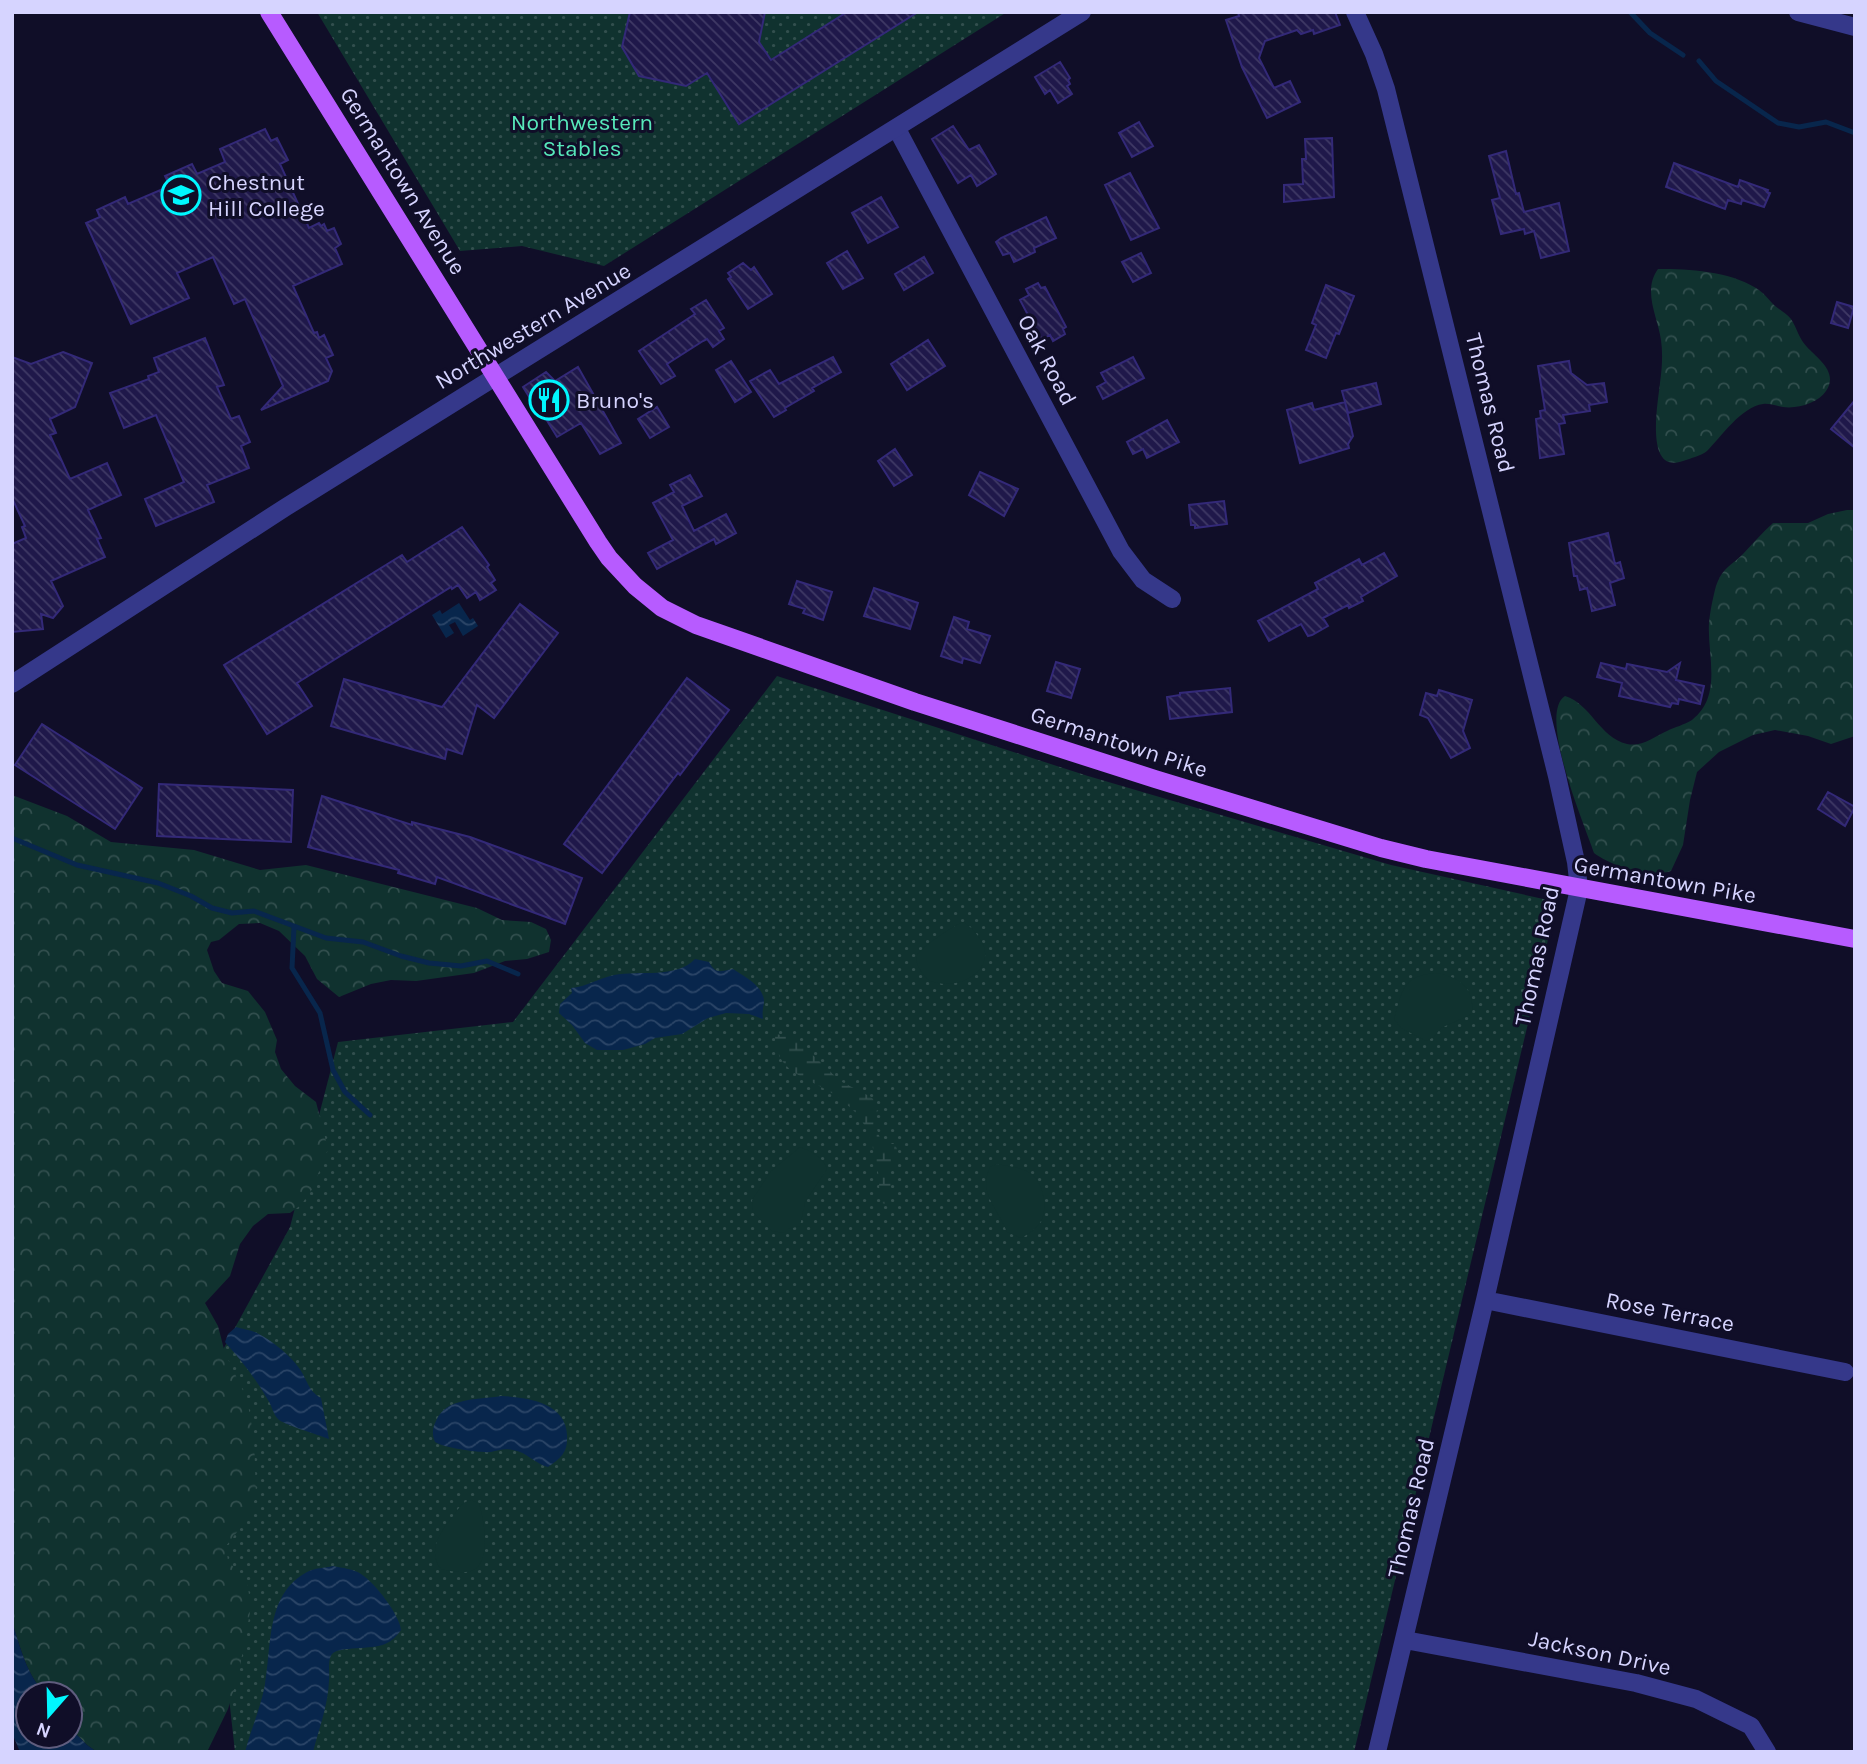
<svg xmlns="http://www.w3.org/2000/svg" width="1867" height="1764" font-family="Karla,sans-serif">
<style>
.grass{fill:url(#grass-dots)}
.forest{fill:url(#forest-crowns)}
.wetland{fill:url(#wetland-marsh)}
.garden{fill:#10322f}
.water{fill:url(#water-waves)}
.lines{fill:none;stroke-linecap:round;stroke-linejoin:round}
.stream{stroke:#08264c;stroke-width:5}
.building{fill:url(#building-back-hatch);stroke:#332978;stroke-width:2}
.minor{stroke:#35388a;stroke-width:18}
.tertiary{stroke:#35388a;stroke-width:18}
.primary{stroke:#b75bff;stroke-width:18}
.labels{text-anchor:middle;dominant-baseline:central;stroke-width:6;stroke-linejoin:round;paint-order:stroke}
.park-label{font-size:23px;fill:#57e8ba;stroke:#100e28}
.street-label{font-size:23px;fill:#d6d4ff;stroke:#100e28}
.poi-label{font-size:23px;fill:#d6d4ff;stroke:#100e28;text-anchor:start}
</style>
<defs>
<pattern id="grass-dots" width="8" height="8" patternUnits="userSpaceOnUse" patternTransform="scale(1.75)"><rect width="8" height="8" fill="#10322f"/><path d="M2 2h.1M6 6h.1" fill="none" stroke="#324f4e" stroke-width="1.8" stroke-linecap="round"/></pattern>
<pattern id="forest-crowns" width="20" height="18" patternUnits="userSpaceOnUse" patternTransform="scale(1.75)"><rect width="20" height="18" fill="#10322f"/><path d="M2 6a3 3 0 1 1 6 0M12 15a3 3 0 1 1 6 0" fill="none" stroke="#324f4e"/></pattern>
<pattern id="wetland-marsh" width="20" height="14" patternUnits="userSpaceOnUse" patternTransform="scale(1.75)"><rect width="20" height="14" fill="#10322f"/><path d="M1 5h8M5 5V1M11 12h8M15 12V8" fill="none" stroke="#324f4e"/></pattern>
<pattern id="water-waves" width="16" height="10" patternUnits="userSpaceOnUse" patternTransform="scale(1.75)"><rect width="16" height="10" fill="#08264c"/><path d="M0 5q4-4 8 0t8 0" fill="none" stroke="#2b4567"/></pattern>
<pattern id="building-back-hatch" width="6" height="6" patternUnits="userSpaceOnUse" patternTransform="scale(1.75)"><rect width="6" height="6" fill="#1f184a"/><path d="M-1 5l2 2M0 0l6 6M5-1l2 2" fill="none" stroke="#3f3965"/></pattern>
</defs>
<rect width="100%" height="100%" fill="#100e28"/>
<!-- grass -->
<path class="grass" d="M317,12h690l-403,254 -82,-20 -62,5z
M777,676l311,100 303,89 166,37 -203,850h-1119l-39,-353 94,-172 48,-185 175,-20z"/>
<!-- forest -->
<path class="forest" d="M1658,269c32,0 70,2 98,19 7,4 13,12 19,18 5,4 12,8 16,13 6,9 8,20 16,28 10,11 32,25 19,44 -8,12 -28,18 -43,16 -6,-1 -14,-4 -20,-3 -22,3 -42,33 -56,47 -6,5 -16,7 -24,10 -39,14 -25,-58 -23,-78 2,-14 3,-29 1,-43 -3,-23 -19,-49 -3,-71z
M1847,510h8v226l-24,8 -23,-8 -33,-6 -22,5 -34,17 -22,20 -7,28 -7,45 -12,26c-21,7 -60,-5 -77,-18 -9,-27 -57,-139 -29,-157 26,8 34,41 62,48 15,3 27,-7 40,-13 8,-4 17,-6 25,-11 31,-24 15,-65 17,-97 1,-11 4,-26 7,-37 7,-19 14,-19 27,-32 10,-11 19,-21 30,-31h35l20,-9z
M12,795l55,21 44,26 83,8 66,20 46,-5 171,43 25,12 29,2 15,7 5,11 -2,12 -22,7 -22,2 -31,12 -58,8 -25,-1 -20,4 -32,13 -22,-18 -12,-23 -26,-25 -19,-8 -21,1 -20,16 -8,2 -4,8 7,21 8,12 26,8 17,21 12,28 -2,12 6,17 14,17 21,16 12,47 -15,39 -12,17 -11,8 -22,1 -15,12 -13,18 -10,32 -25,27 13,23 7,27 22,46 7,39 2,57 -7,22 -23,29 2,15 19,21 4,25 -13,70 -10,32 -21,43h-110l-10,-7 -17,-17v-34h-24c-19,-17 -26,-48 -34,-72z"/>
<!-- wetland -->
<path class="wetland" d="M775,1034l19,3 46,44 31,16 6,6 2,6 -6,9 9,26h13l5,13 -2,7 -8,6 1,31 -5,3 -4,-1c-4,-11 -2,-20 -4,-31 -4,-21 -8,-44 -23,-60 -7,-7 -16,-15 -25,-20 -25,-16 -56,-20 -55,-58z"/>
<!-- garden -->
<path class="garden" d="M963,922c8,4 14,12 19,20 12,24 -13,42 -36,42 -5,0 -11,-2 -16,-3 -6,-5 -16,-16 -13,-25 2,-8 38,-31 46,-34z
M1435,973c23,3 40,14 37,41l-31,14 -7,9 -8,4 -25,-13 -7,-9c8,-27 8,-43 41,-46z
M800,1147c11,4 24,11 27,22l-22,33 -5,24 -12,3 -4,4 -12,-2 -19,-19 -1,-12 19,-29z
M997,1164c9,2 24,3 33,9 12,7 18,33 12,46 -4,9 -13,15 -21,19l-14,-6c-9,-24 -29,-38 -17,-65z
M470,1500l9,3c5,17 12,55 -4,66 -9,6 -25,2 -34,0 -15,-19 1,-39 13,-54 5,-7 7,-12 16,-15z"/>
<!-- water -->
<path class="water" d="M459,603l11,17 3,-2 5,8 -15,10 -8,-14 -6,3 5,8 -8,5 -14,-23 8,-5 2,4z
M695,959l14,3c7,13 11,9 24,7 12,8 31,17 31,33 -1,8 -2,10 -1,17l-14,-5 -23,-1 -18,5 -26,16 -27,4 -10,6 -22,6h-26l-12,-7 -13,-18 -13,-12 1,-9 12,-11 -1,-5c15,-1 28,-10 43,-13 25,-5 62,4 81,-16z
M236,1327c6,2 15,3 21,6 14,7 33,22 42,35 9,12 8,22 22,30l8,41c-10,-4 -47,-15 -51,-20 -5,-5 -6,-13 -10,-19 -12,-21 -27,-40 -43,-58l3,-8z
M501,1396c25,1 65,6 66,39 1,17 -5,22 -19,32 -13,-3 -21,-15 -35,-17 -8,-2 -15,0 -22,2 -11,1 -47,-4 -56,-10 -3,-7 -3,-13 1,-21 10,-24 42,-21 65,-25z
M333,1566c9,2 21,3 28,8 14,9 38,40 40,56 -4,6 -9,11 -16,14 -13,6 -46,2 -53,10 -5,7 -2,19 -3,27 -1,24 -10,48 -16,71h-68c6,-23 16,-45 20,-68 7,-40 1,-90 42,-112 7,-4 18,-4 26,-6z
M12,1622c8,24 15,55 34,72h-18v42h42v-8l17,17 10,7h-77l-8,-19z"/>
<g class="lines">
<!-- stream -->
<path class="stream" d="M1630,12l20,21 33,22
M1699,61l17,20 62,42 21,4 27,-5 29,11
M12,838l65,27 81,18 33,13 21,12 20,5 22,-2 72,27 37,4 38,14 28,7 32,3 26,-5 31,13
M294,927l-2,41 28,45 13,57 12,22 25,23"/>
</g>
<!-- building -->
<path class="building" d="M630,12h135l-6,30 12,18 76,-48h71l-179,112 -32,-51 -21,13 -47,-10 -17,-29z
M1238,12h97l5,13 -26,9 -1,-4 -12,4 -4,-4 -32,11 -6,17 15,30 16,-7 10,21 -33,16 -25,-51 -16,-47 13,-4z
M1060,62l10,16 -2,2 2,4 -3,2 5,8 -14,9 -8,-13 -5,4 -10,-17z
M1139,122l14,24 -21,11 -13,-24z
M953,126l16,24 10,-5 17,29 -19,12 -6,-11 -13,8 -26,-44z
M265,129l6,12 6,-3 11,22 -8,4 29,64 10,-5 2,3 3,-2 3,7 7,-3 7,16 -6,4 7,16 -49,22 21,47 3,-1 2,6 5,-3 9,20 -7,3 6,13 -4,10 -67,29 22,-24 -38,-87 -11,5 -21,-47 -36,16 12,25 -58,26 -45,-101 14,-6 -3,-7 28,-13 3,7 42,-18 -5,-10 27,-12 5,10 28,-12 -5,-13z
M1332,138l2,59 -50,5v-17l19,-1 -1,-25h4l-1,-20z
M1506,151l10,43 3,-1 5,19 35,-9 10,48 -28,7 -7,-27 -9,3 -1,-5 -23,5 -9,-34 8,-2 -11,-42z
M1674,163l64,24 2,-7 28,10 -1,2 3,1 -6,14 -22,-7 -1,4 -13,-4 -3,9 -59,-22z
M1130,173l29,55 -28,12 -26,-55z
M881,197l17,30 -30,16 -16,-30z
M1046,217l10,21 -22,10 1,4 -21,10 -4,-9 -7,2 -7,-13 5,-4z
M847,251l16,27 -20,11 -16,-26z
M1141,253l10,20 -18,9 -11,-20z
M924,257l9,16 -29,17 -9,-16z
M743,263l8,7 3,-3 18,27 -24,15 -20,-30 3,-2 -3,-4z
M1038,283l3,5 4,-1 21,40 -3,2 2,5 -12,7 -3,-6 -9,5 -21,-40 9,-5 -3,-6z
M1326,285l28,11 -15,38 -3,-1 -10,25 -20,-8 10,-25 -4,-2z
M706,300l18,28 -5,3 5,8 -11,8 -6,-8 -4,2 -36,23 8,12 -14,8 -22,-33 56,-37 -4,-5z
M1837,302l17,5 -6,21 -17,-5z
M205,338l19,47 -7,2 14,32 8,-3 11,26 -9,4 8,22 -42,17 7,17 -58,24 -11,-27 39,-17 -28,-67 -32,13 -14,-35 39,-14 -1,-3 11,-4 -5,-14z
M928,340l17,26 -38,24 -16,-26z
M63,352l29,11 -17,44 -25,12 6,14 -6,2 20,44 37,-16 14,32 -33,15 13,28 -4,1 8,18 -54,24 12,25 -10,12 -12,-4 2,15 -31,3v-88l14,-6 -4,-11 3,-1 -13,-28v-141l19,7z
M833,357l8,15 -29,16 2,3 -29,17 1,2 -12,7 -24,-36 20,-11 9,14z
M1133,357l11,21 -41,21 -6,-12 9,-5 -5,-9z
M731,361l20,31 -16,10 -19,-32z
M1569,361l2,12 16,12 17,-2 3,19 -18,3 1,6 -27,4 2,8 -6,1 5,30 -24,4 -4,-39 5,-1 -1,-7 5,-1 -7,-44z
M578,367l43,76 -21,11 -19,-31 -24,14 -14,-23 -2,2 -18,-29 23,-15 9,9z
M1376,383l5,21 -33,9 -6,-22z
M1855,400v48l-24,-19z
M1345,402l8,34 -5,8 1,4 -49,15 -13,-53 25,-7 2,7z
M657,407l12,20 -19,11 -12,-19z
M1167,420l12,22 -32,16 -4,-9 -10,5 -6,-12z
M895,449l17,26 -18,11 -16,-25z
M980,472l38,17 -14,27 -35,-21z
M690,475l12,21 -20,10 12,25 32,-17 10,19 -20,11 -2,-5 -57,30 -9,-16 25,-13 -20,-37 21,-11 -4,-7z
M1224,501l3,23 -32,4v-3h-4l-2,-20z
M462,527l27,38 -2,2 8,13 -4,3 5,7 -16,10 -4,-8 -9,6 -9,-13 -6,4 -1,-2 -154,96 15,23 -45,28 -43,-69 178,-110 5,7z
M1608,533l7,31 5,-2 4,16 -14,5 5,22 -23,6 -5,-23 -7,2 -3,-14h-3l-5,-33z
M1384,553l13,23 -36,21 2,4 -14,7 -1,-3 -25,13 5,8 -16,9 -4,1 -7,-12 -32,17 -11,-20 60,-32 -3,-6 44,-24 3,6z
M797,581l35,11 -9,28 -20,-7 2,-4 -16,-5z
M874,588l44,15 -8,26 -46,-13z
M520,604l38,29 -64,85 -17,-13 -15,49 -15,-5 -2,10 -114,-33 13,-47 98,28z
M954,617l15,5 -2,7 23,7 -10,27 -17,-5 -1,5 -21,-7z
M1056,662l24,7 -9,29 -24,-7z
M1601,663l25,6 1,-5 40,8 13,-9 -4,17 28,6 -4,18 -21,-5 -1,5 -6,-1 -2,4 -51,-11 3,-13 -25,-6z
M687,678l42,32 -49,65 -2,-2 -76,100 -38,-29z
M1230,688l2,24 -62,7 -3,-22 13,-2v-2z
M1439,690l33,10 -9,31 7,17 -19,10 -23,-40 -8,-3 6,-22 11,3z
M42,724l100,64 -27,41 -100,-64z
M159,784l134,6 -2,52 -134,-6z
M1828,792l27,15 -10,19 -27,-17z
M322,796l90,29v-3l58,15 112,41 -17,46 -128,-47 -2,7 -37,-11 1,-3 -91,-23z"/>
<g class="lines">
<!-- minor -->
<path class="minor" d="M1355,12l19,42 12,35 171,687 19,86 3,27 -94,411 -108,452
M1798,12l57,15
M897,129l224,422 22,29 29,19
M1485,1300l360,72
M1405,1640l231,43 60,16 55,27 16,26"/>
<!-- tertiary -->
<path class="tertiary" d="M12,684l274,-177 796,-495"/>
<!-- primary -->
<path class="primary" d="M269,12l329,530 11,16 26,28 27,22 34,17 219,77 240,77 226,69 45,11 429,80"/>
</g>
<!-- icons -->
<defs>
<g id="university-ring" transform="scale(2.0125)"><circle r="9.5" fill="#100e28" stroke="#00f7ff" stroke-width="1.5"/><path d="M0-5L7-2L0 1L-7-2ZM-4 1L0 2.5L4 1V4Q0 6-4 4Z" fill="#00f7ff"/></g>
<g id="restaurant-ring" transform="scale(2.0125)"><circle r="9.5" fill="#100e28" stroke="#00f7ff" stroke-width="1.5"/><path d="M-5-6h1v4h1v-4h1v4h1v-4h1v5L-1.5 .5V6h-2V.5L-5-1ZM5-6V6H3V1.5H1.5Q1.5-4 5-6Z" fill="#00f7ff"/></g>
</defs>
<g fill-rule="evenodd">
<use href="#university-ring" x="181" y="195"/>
<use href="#restaurant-ring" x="549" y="400"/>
</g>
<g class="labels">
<!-- park labels -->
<g class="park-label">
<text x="582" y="122">Northwestern<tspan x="582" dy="26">Stables</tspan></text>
</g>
<!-- street labels -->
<g class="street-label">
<text transform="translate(403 181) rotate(58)">Germantown Avenue</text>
<text transform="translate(533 326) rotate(-31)">Northwestern Avenue</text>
<text transform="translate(1047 360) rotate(62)">Oak Road</text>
<text transform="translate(1490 403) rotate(76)">Thomas Road</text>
<text transform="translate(1119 742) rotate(18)">Germantown Pike</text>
<text transform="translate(1665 880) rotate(10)">Germantown Pike</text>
<text transform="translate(1537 956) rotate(-78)">Thomas Road</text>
<text transform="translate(1670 1312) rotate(11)">Rose Terrace</text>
<text transform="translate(1411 1508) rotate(-77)">Thomas Road</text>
<text transform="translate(1600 1653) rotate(12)">Jackson Drive</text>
</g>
<!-- poi labels -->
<g class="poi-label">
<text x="208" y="182">Chestnut<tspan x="208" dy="26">Hill College</tspan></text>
<text x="576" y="400">Bruno's</text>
</g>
</g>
<!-- border -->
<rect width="1867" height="1764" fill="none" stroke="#d6d4ff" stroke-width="28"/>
<!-- north arrow -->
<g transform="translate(49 1715) rotate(200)"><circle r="33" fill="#100e28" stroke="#5f5d7e" stroke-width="2"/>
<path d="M0-5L12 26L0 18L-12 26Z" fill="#00f7ff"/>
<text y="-10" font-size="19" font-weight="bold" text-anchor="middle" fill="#d6d4ff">N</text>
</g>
</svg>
